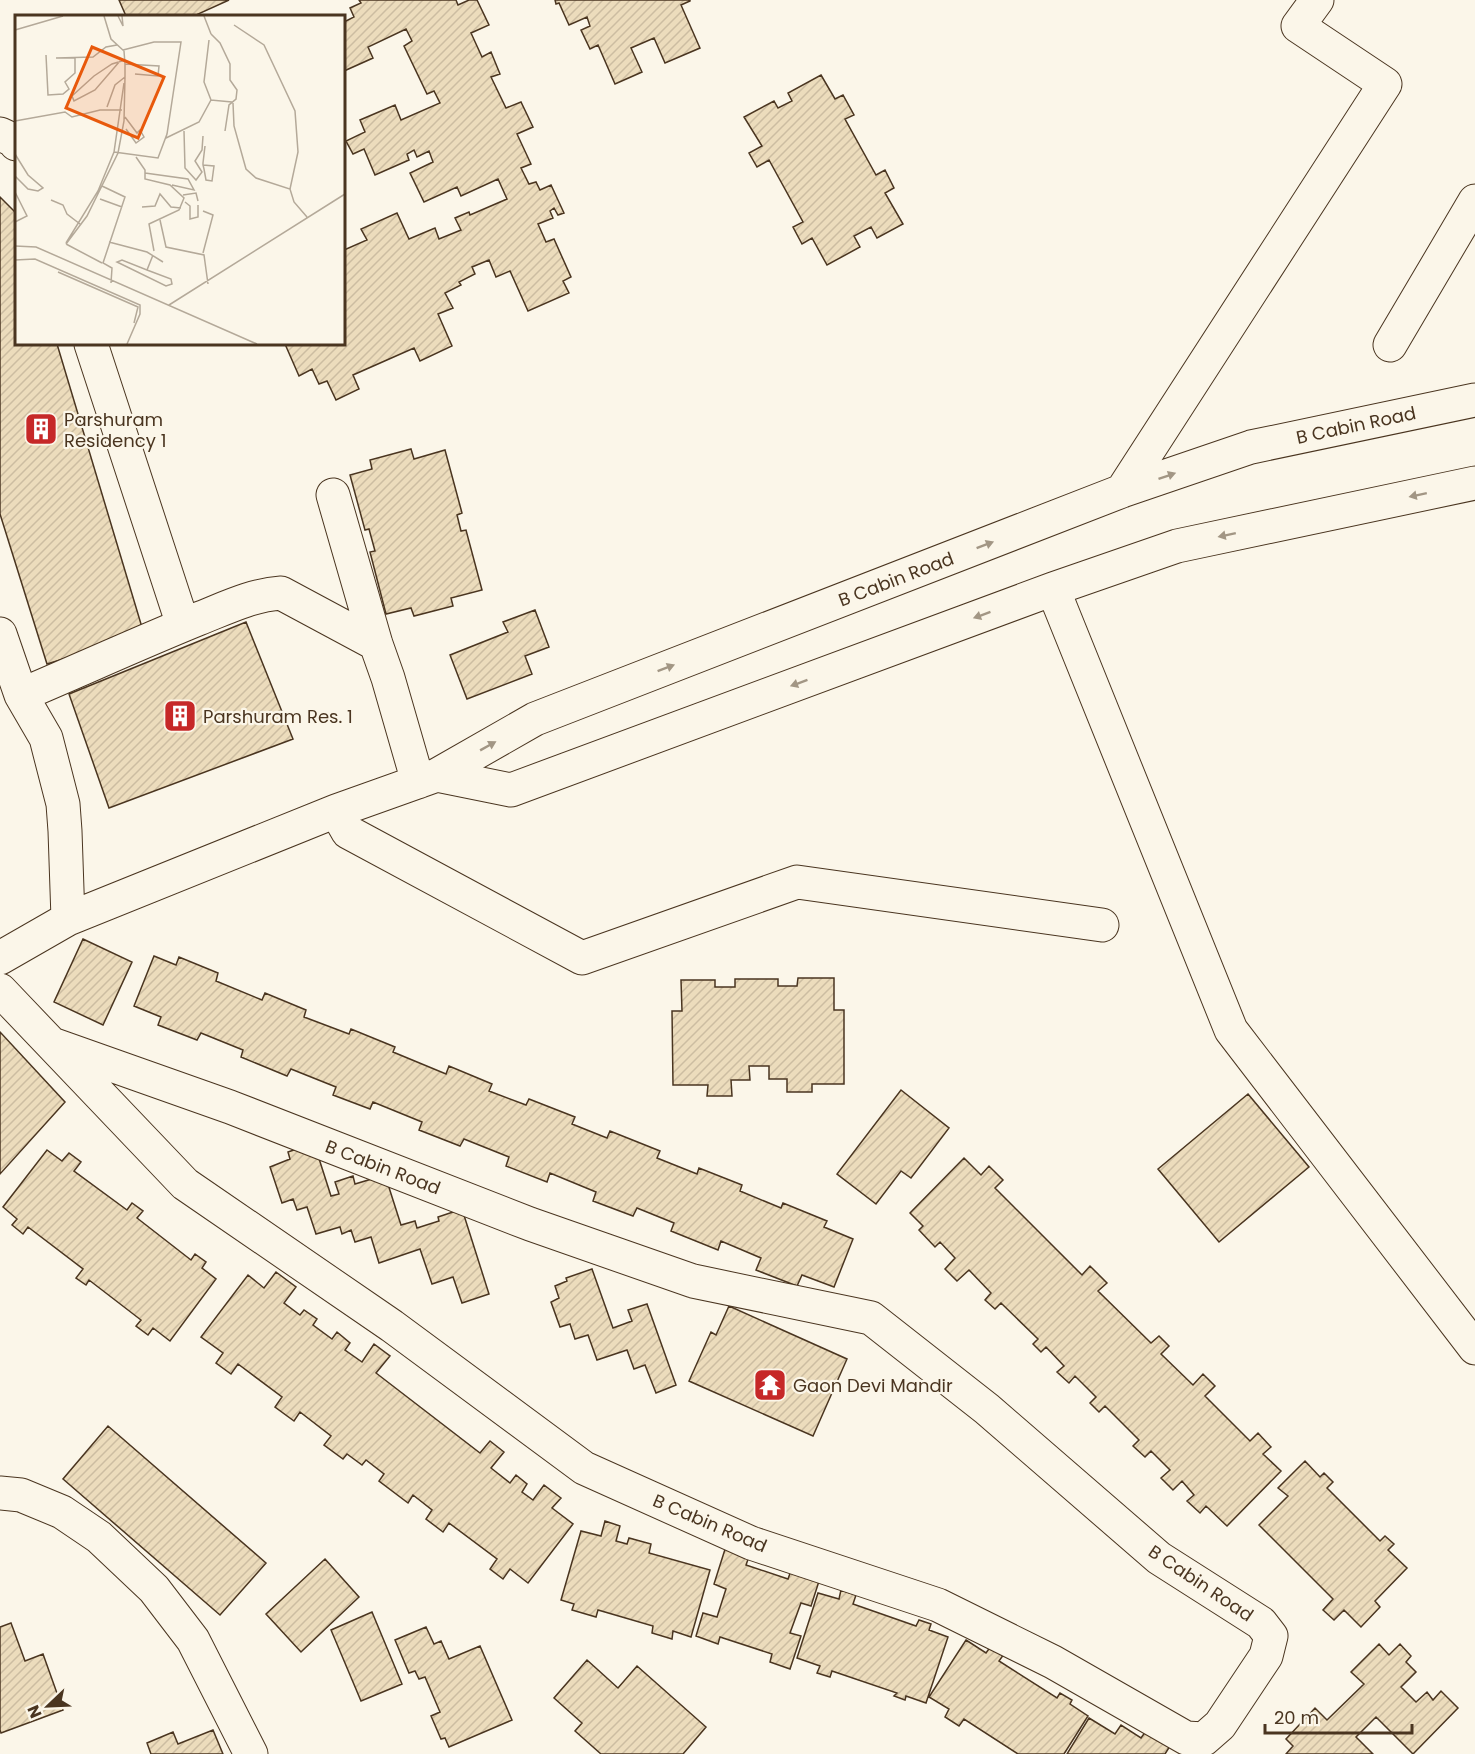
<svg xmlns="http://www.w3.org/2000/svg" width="1475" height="1754" font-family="Poppins,sans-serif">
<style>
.building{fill:url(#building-hatch);stroke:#4a3520;stroke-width:1.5}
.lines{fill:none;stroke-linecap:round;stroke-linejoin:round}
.street-casing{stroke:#4a3520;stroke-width:35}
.street{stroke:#fbf6e9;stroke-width:33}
.oneway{fill:#a29684}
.labels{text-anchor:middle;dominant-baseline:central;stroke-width:4.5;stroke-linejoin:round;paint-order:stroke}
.poi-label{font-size:18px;fill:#4a3520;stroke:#fbf6e9;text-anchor:start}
.street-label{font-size:18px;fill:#4a3520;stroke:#fbf6e9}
.inset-road{fill:none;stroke:#b4a999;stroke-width:1.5}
.view{fill:#e8590c;fill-opacity:0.15;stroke:#e8590c;stroke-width:3}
.inset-edge{fill:none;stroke:#4a3520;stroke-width:3}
</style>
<defs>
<pattern id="building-hatch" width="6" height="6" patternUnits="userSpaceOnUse" patternTransform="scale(1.5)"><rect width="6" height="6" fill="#ecdcbc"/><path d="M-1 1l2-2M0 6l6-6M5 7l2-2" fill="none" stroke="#ccbda1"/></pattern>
</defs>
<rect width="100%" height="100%" fill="#fbf6e9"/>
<!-- building -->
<path class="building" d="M119,0h110l-31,14 1,2h-73z
M359,0h97l2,5 11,-5h8l12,25 -18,8 11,24 9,-5 9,22 -9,3 15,31 15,-6 12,25 -16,7 14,30 -10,4 8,16 7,-2 4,8 11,-5 13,28 -6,2 -4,-7 -4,3 3,7 -15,6 8,18 8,-3 17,38 -8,4 6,12 -41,18 -18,-40 -14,6 -7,-17 -17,7 3,7 -16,8 2,3 -16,8 8,15 -15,6 14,32 -32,15 -6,-13 -61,27 6,14 -23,11 -9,-19 -8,3 -7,-15 -13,7 -14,-32h59v-94l23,-10 -6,-11 36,-16 12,26 26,-11 4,11 22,-9 -6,-12 14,-6 1,3 37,-16 -9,-20 -37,17 -4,-9 -33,15 -14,-29 23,-11 -4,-11 -12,6 -3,-7 -7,4 2,6 -34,15 -11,-26 -11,5 -7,-13 19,-9 -5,-12 35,-15 6,15 39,-17 -6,-12 -7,3 -23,-48 8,-5 -6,-12 -38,18 5,11 -29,13v-49l10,-5 -4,-9 11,-5z
M555,0h135v1l-9,4 19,43 -35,15 -11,-25 -23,10 11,24 -27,12 -17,-39 -8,4 -9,-19 9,-4 -3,-9 -18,8 -10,-22 -3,1z
M821,75l14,24 8,-4 11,20 -9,4 31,56 9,-5 9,18 -9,5 18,31 -26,14 -6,-11 -17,9 6,11 -33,18 -15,-27 -10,6 -9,-17 10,-5 -34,-62 -12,7 -8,-14 13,-7 -18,-29 30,-16 4,7 14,-7 -4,-8z
M0,197l16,16v131h41l87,290 -97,30 -47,-150z
M411,449l3,10 31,-9 17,63 -5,2 4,16 5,-1 16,60 -31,8 2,8 -39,10 -3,-8 -25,6 -16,-62 5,-1 -6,-22 -4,1 -15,-55 22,-6 -2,-9z
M535,610l14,37 -24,9 7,18 -65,25 -17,-44 58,-23 -5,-10z
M246,622l47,117 -184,69 -40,-114z
M83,939l49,23 -29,63 -49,-23z
M154,956l22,9 3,-8 39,16 -2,8 46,19 3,-7 41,17 -2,7 45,17 2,-5 44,18 -2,5 53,22 3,-8 43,18 -3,7 37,14 3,-6 46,18 -3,7 35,14 3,-7 50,20 -3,7 40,16 2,-6 43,17 -2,6 41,17 2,-5 44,18 -3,6 29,12 -19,48 -32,-12 -5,11 -41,-16 5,-12 -40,-17 -3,9 -47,-19 3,-8 -37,-15 -4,8 -40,-15 3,-9 -46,-19 -3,9 -41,-16 3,-9 -45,-18 -4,7 -41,-16 3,-8 -49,-20 -3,7 -37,-14 3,-8 -45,-18 -4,7 -46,-19 2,-7 -42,-17 -4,7 -39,-15 3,-8 -27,-11z
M798,978h36v32h10v74h-32v8h-25v-13h-18v-13h-20l1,14h-19l1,16h-25l1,-11h-35l-1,-74h10l-1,-31h34v7h20v-8h43v7h19z
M0,1032l65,70 -65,72z
M901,1090l48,38 -38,50 -10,-7 -25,33 -39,-30z
M1248,1094l61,73 -90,75 -61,-73z
M314,1143l17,53 8,-2 -4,-12 18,-6 2,8 30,-9 16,50 14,-4 2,7 22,-7 -1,-4 24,-8 27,85 -27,9 -9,-26 -21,7 -12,-35 -41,14 -8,-26 -16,5 -4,-12 -9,4 -2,-7 -24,7 -9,-27 -10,3 -4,-11 -11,4 -12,-36 20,-8 -2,-7z
M47,1150l15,11 7,-8 12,9 -7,9 53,39 5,-7 11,8 -6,7 54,42 4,-6 11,8 -4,6 14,11 -46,62 -17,-13 -5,7 -12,-9 5,-6 -52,-40 -3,5 -10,-7 7,-9 -55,-42 -5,7 -11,-9 5,-6 -14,-12z
M964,1158l17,17 8,-9 14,14 -8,8 87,87 8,-9 17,17 -9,8 53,52 8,-7 10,10 -8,8 32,31 10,-11 12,12 -10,10 45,45 8,-8 13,14 -8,7 18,17 -54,55 -21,-20 -6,7 -13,-12 7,-6 -12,-14 -9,9 -12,-12 9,-8 -19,-19 -6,6 -12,-11 6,-6 -34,-34 -6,6 -9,-9 6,-6 -21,-21 -6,7 -12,-11 7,-6 -18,-19 -5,5 -8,-8 5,-5 -37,-36 -6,6 -10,-9 6,-7 -22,-23 -12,11 -12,-12 10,-11 -15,-16 -5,5 -16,-17 4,-4 -13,-13z
M592,1269l21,59 19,-7 -4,-11 19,-6 29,81 -20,8 -11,-28 -11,4 -7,-19 -30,10 -9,-25 -13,4 -5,-15 -10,3 -9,-25 8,-4 -4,-12 12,-5 -1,-3z
M276,1272l20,15 -12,16 16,12 4,-5 13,9 -4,6 19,14 5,-7 13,11 -5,7 17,12 12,-18 16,12 -14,17 104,80 10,-12 14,11 -13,16 19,15 6,-8 11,9 -5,8 11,8 11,-15 17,13 -9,10 21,16 -45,59 -18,-14 -7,10 -13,-10 7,-10 -48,-36 -6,9 -17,-13 6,-9 -19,-15 -5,8 -29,-22 5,-7 -18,-14 -4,5 -15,-11 -4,5 -19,-14 7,-9 -31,-24 -6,9 -19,-14 7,-10 -44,-33 -7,10 -15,-11 7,-10 -22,-16 47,-62 16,13z
M729,1306l118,53 -34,77 -124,-55 22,-49 5,3z
M108,1426l158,137 -46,52 -157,-136z
M1305,1461l15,16 4,-4 9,9 -6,6 53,53 5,-5 9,8 -6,6 19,18 -32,33 5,6 -19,20 -17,-17 -10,10 -11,-10 10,-11 -74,-74 29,-29 -10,-8z
M605,1521l15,5 -4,15 11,3 2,-6 22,6 -2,9 61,17 -19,67 -18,-6 -1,8 -20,-6 1,-7 -55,-16 -2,7 -24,-7 2,-6 -13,-4 20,-69 20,5z
M727,1543l24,8 -5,14 42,14 5,-14 28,10 -10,31 -10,-3 -11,30 11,3 -11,33 -20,-7 2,-8 -52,-17 -2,7 -22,-8 7,-23 14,4 9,-28 -12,-5z
M325,1559l34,38 -58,55 -35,-38z
M841,1590l15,5 -3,9 63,22 3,-6 12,4 -2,6 19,7 -22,66 -20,-7 -1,4 -11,-4 3,-3 -65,-22 -2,6 -13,-4 3,-7 -23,-8 21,-65 21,6z
M372,1612l30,72 -41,17 -30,-71z
M11,1623l14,38 18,-7 20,56 -62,23 -1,-3v-103z
M426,1627l8,17 7,-3 8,18 31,-13 32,74 -63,27 -4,-9 -4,1 -10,-23 9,-4 -15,-35 -6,2 -4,-8 -6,2 -14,-33z
M966,1640l20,13 5,-7 13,8 -5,7 58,37 3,-5 12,7 -2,4 18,12 -24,38h-46l-54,-35 -5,7 -14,-9 4,-8 -20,-12z
M1379,1644l10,11 11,-11 11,12 -5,6 10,10 -15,15 15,15 11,-10 6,8 8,-9 17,17 -45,46 -37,-37 -20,20 17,17h-87l7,-8 -7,-7 29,-31 12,12 37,-36 -13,-12z
M587,1660l31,28 19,-22 69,61 -23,27h-82l-26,-23 7,-8 -28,-25z
M1089,1718l26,16 6,-9 20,13 5,-7 24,15 -5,8h-98z
M213,1730l10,24h-72l-4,-11 26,-11 5,12z"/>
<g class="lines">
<!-- street casing -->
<g class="street-casing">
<path id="street" d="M0,134l13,6 3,4
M91,344l92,281
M1390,345l85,-144
M1122,491l263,-407 -87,-58 19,-26
M333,495l43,149 12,34 30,104
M1053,589l178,441 244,318
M0,634l21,61 25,43 17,66 2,27 3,88
M21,695c59,-25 118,-52 177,-76 28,-11 54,-24 83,-26l95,51
M437,775l74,15 542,-201 124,-43 298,-63
M336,811l101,-36 98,-56 587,-228 129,-44 224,-47
M0,958l68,-39 268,-108 12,21 234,126 215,-76 305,43
M0,990l185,194 207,142 192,142 167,75 187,62 115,57 133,76 18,1 16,-14 46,-69 5,-20 -10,-13 -102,-65 -172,-149 -116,-91 -178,-37 -163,-57 -300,-117 -178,-63
M0,1493l21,2 41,17 37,25 55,52 39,51 58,114"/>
</g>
<!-- street -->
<use href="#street" class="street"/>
</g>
<!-- one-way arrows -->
<defs><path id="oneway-solid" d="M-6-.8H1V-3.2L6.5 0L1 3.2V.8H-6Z" transform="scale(1.5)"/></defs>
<g class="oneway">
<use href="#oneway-solid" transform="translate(1167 476) rotate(-19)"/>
<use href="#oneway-solid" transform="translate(1418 495) rotate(168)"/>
<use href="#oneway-solid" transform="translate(1227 535) rotate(168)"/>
<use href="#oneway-solid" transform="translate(985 545) rotate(-21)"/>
<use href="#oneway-solid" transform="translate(982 615) rotate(160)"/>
<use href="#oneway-solid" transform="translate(666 668) rotate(-21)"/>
<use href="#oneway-solid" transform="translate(799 683) rotate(160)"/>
<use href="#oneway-solid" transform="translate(488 746) rotate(-29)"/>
</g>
<!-- icons -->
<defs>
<g id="building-square" transform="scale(1.725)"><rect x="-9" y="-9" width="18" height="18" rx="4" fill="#c62828" stroke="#fbf6e9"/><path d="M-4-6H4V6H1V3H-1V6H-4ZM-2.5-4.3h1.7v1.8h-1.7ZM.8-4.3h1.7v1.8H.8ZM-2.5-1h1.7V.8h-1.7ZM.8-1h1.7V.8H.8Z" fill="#fff"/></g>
<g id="temple-square" transform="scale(1.725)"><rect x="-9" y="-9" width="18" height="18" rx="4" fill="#c62828" stroke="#fbf6e9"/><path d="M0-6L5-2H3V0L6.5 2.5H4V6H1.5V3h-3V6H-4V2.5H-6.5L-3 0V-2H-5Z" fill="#fff"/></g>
</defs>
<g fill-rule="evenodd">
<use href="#building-square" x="41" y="429"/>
<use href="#building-square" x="180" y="716"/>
<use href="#temple-square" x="770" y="1385"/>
</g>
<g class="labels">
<!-- poi labels -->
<g class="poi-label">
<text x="64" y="419">Parshuram<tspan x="64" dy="21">Residency 1</tspan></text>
<text x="203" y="716">Parshuram Res. 1</text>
<text x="793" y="1385">Gaon Devi Mandir</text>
</g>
<!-- street labels -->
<g class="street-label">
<text transform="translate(1356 425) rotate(-12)">B Cabin Road</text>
<text transform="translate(896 579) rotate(-21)">B Cabin Road</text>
<text transform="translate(383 1167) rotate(21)">B Cabin Road</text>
<text transform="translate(710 1523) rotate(23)">B Cabin Road</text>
<text transform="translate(1201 1583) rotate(34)">B Cabin Road</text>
</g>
</g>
<!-- overview -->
<g transform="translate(15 15)">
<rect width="330" height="330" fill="#fbf6e9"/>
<path class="inset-road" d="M89,1l7,23 13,12 1,13v13l-10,8 -8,22M103,1l5,10 -1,-10M189,1l7,18M219,10l30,20 31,66 3,41 -8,37M0,15l48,-14M196,19l9,9 10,21v16l7,10 -1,9 -7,6 -4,26M194,25l-5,42 7,18M31,40l2,40 15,-1 6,-5 -4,-7 10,-9v-15M41,43l37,-1 13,-10 11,-2M105,46l-25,29 -21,11 -2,-5 22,-20 18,-12 13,-4M110,49l34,2 -1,10 -23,-2M218,88l1,23 12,43 10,9 34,11 4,13 13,15M110,102l12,16 3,-3 4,7 -8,6 -10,-14M0,106l50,-9 7,5 28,-7h22M169,116l1,37 11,12 6,-8 -7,-11 7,-11 1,-14M151,123l33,-16 12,-22 21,2M99,137l44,6 9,-24 14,-92h-27l-31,8M0,139l13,21 15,13 -5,3 -10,-2 -13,-13M121,142l9,13v9l25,6 14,13 -5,12 -30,14 5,27M188,150l11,1 -2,15 -6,-1 -2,-11 -1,-4v-2l2,-17M130,158l43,6 6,11 -22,-5M87,171l23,11 -22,66 9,5 -1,15M0,177l12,24 -12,6M168,180l13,-2 2,8M85,184l22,8M36,185l12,5 4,9 13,10M170,187l5,4v13l8,-2v-12M127,192l13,-1 5,-12 11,13 10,1M145,205l6,27 38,8 4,29M94,227l38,10 16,10M51,228l32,-52 16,-39 10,-69M51,229l21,-28 31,-63 6,-32 1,-44M51,229l36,19M0,231l21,1 221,97M188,238l10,-38 -10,-4M0,245l20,-1 105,46v9l-13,30M132,255l24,9 1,5 -6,2 -49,-24 5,-2 25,10 6,-15M43,257l80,35 -4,16M154,290l176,-111"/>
<path class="view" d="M77,32l72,30 -26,61 -72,-30z"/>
<rect width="330" height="330" class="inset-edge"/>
</g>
<!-- north arrow -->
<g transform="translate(48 1706) rotate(247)" stroke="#fbf6e9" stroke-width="4.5" paint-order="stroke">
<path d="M0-4.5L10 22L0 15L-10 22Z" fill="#4a3520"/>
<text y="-9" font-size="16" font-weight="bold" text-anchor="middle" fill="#4a3520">N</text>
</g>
<!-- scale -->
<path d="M1265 1724v9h147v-9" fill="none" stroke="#4a3520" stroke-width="3"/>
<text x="1274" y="1724" font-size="18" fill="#4a3520" stroke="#fbf6e9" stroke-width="4.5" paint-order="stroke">20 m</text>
</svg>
